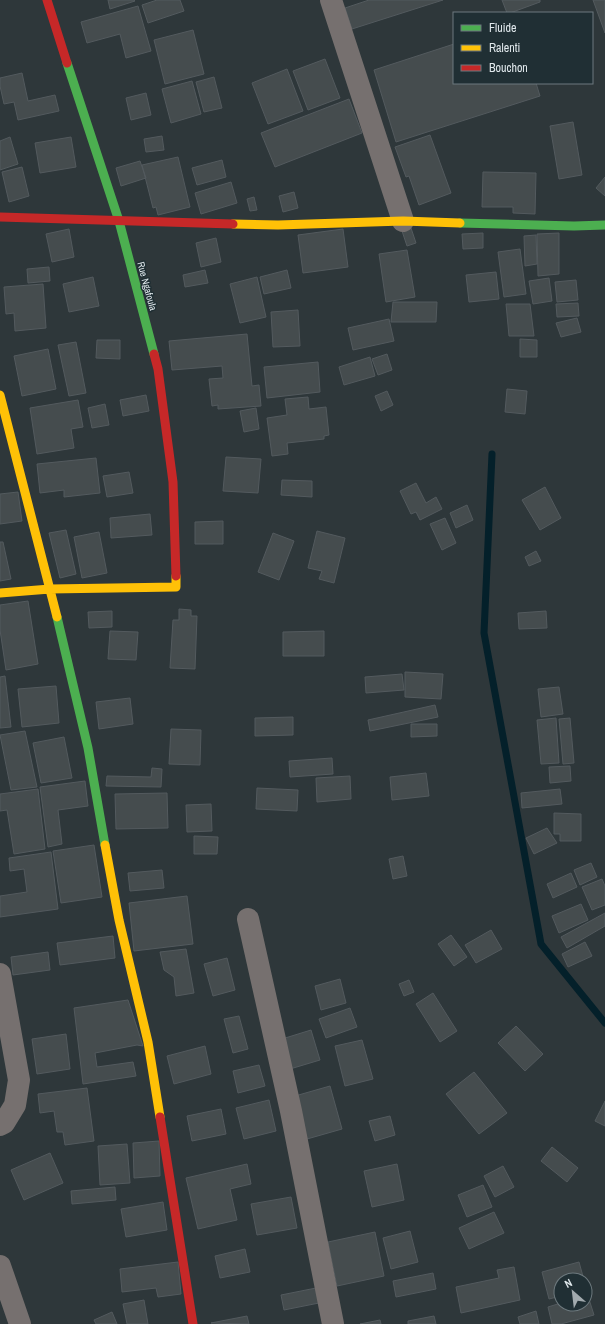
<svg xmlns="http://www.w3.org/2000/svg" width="605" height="1324" font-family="'Archivo Narrow',sans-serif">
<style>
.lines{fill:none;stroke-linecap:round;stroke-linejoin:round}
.stream{stroke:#04202a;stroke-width:7}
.building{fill:#454c4e;stroke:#535a5e}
.street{stroke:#76706f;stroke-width:22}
.fast{stroke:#4caf50;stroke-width:9}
.slow{stroke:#ffc107;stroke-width:9}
.jam{stroke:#c62828;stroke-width:9}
.labels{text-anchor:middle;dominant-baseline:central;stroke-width:3;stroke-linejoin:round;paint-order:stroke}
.street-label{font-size:10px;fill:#e0e8ec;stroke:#202f34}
</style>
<rect width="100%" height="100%" fill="#2e373a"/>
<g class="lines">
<!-- stream -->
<path class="stream" d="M492,454l-8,179 57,311 64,79"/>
</g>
<!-- building -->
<path class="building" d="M108,0h26l1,1 -25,8z
M157,0h23l4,11 -36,12 -6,-18z
M369,0h74l-91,29 -7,-21z
M502,0h38v2l-30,11h-3z
M593,0h12v33z
M138,6l13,45 -25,7 -6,-24 -33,9 -6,-21z
M193,30l11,44 -39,10 -11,-44z
M454,44v39h82l4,13 -144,46 -22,-72z
M325,59l15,39 -32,12 -15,-39z
M287,69l16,42 -35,13 -16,-41z
M22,73l6,28 27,-6 4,16 -41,9 -4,-18 -10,2 -4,-18v-8z
M214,77l8,31 -18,4 -8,-30z
M192,81l9,33 -30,9 -9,-34z
M146,93l5,22 -20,5 -5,-22z
M349,99l13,34 -87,34 -14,-34z
M573,122l9,53 -23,4 -9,-53z
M430,135l21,58 -32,12 -10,-29 -3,1 -11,-30z
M162,136l2,14 -18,2 -2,-13z
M10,137l8,27 -18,6v-29z
M71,137l5,30 -36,6 -5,-30z
M178,157l12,50 -32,8 -2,-8 -3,1 -11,-43z
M222,160l4,17 -29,8 -5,-17z
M140,161l6,17 -25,8 -5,-18z
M22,167l7,29 -20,6 -7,-30z
M483,172l53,1 -1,41 -22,-1v-6h-31z
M605,177v19l-9,-8z
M231,182l6,21 -36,11 -6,-21z
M294,192l4,16 -15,4 -4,-16z
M254,197l3,13 -7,1 -3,-12z
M411,228l5,15 -9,3 -5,-15z
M69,229l5,28 -22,5 -6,-28z
M343,229l5,38 -45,6 -5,-38z
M483,233v15l-20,1 -1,-15z
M559,233v41l-21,2 -1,-42z
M536,235l1,29 -12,2 -1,-30z
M216,238l5,24 -20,5 -5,-24z
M520,249l6,45 -22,3 -6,-45z
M407,250l8,47 -29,5 -7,-48z
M49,267l1,14 -22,2 -1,-14z
M205,270l3,13 -23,4 -2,-12z
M287,270l4,18 -27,6 -4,-17z
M496,272l3,27 -30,3 -3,-27z
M93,277l6,29 -30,6 -6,-28z
M257,277l9,40 -26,6 -10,-39z
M549,278l3,23 -19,3 -4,-23z
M576,280l2,20 -21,2 -2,-20z
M43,284l3,44 -31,3 -1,-18 -8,1 -2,-27z
M393,302h44l-1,20h-45z
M578,303l1,13 -22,1 -1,-13z
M506,304h24l4,32h-25z
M298,310l2,36 -27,1 -2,-35z
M577,318l4,14 -20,5 -5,-14z
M389,319l5,22 -41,9 -5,-22z
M247,334l5,52 7,-1 2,21 -43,3v-4l-6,1 -3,-27 14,-1 -1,-12 -50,4 -3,-29z
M520,339l17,1v17h-17z
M97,340h23v19l-24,-1z
M76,342l10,51 -17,3 -11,-51z
M48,349l8,40 -34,7 -8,-40z
M387,354l5,16 -14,5 -6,-16z
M370,357l5,19 -31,9 -5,-18z
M318,362l2,30 -53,6 -3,-31z
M507,389l20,2 -2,23 -20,-2z
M387,391l6,14 -12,6 -6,-15z
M146,395l3,16 -26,5 -3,-16z
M308,397l1,12 17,-2 3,28 -5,1v3l-37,4 1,11 -16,2 -5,-38 20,-3 -2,-16z
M78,400l5,27 -12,2 3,19 -37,6 -7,-46z
M105,404l4,21 -17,3 -4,-20z
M256,408l3,21 -15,3 -4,-21z
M226,457l35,2 -3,34 -35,-2z
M96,458l4,35 -36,4v-7l-24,3 -3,-29z
M129,472l4,21 -26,4 -4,-21z
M282,480l30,1v16l-31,-2z
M416,483l10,20 10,-6 6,12 -22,11 -4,-8 -5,2 -11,-23z
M545,487l16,31 -21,12 -18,-30z
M18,492l4,29 -22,3v-30z
M467,505l6,15 -17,8 -6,-15z
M150,514l2,21 -41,3 -1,-20z
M445,518l11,25 -14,7 -12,-26z
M223,521v23h-28v-22z
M66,530l10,44 -16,4 -11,-45z
M317,531l28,7 -11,45 -15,-4 3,-8 -14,-3z
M99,532l8,41 -25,5 -8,-41z
M273,533l21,8 -15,39 -21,-8z
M0,542h3l8,37 -11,2z
M536,551l5,10 -12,5 -4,-9z
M28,601l10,63 -32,6 -6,-40v-25z
M179,609l12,1v6h6l-2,53 -25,-1 3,-48h6z
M112,611v16l-23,1 -1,-16z
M546,611l1,17 -28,1 -1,-16z
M110,631l28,1 -2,28 -28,-1z
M324,631v25h-41v-24z
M405,672l38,2 -2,25 -36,-2z
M402,674l2,16 -38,3 -1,-16z
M5,676l6,51 -11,1v-51z
M56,686l3,37 -37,4 -4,-38z
M559,687l4,27 -22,3 -3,-28z
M130,698l3,26 -34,5 -3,-27z
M435,705l3,12 -68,14 -2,-11z
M293,717v18l-38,1v-18z
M556,718l3,45 -18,1 -4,-44z
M570,718l4,45 -11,1 -4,-45z
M411,724h26v12l-26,1z
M171,729l30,1 -1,35 -31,-1z
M25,731l12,56 -26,3 -11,-55z
M64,737l8,41 -31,5 -8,-40z
M332,758l1,16 -43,3 -1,-16z
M570,766l1,15 -21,2 -1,-16z
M152,768l10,1 -1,18 -55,-1 1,-10 44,1z
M426,773l3,23 -37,4 -2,-23z
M350,776l1,23 -34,3 -1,-24z
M85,781l3,25 -30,4 4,34 -14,3 -8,-60z
M257,788l41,2 -1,21 -41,-2z
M38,789l7,60 -31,5 -7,-44 -7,1v-17z
M560,789l2,15 -40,4 -1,-15z
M167,793l1,35 -52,1 -1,-35z
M211,804l1,27 -25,1 -1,-27z
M554,813l27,1v27h-21v-7h-6z
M547,828l10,15 -23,11 -8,-16z
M194,836l24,1 -1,17h-23z
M94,845l8,52 -41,6 -8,-52z
M51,852l7,57 -58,8v-21l27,-4 -3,-23 -14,2 -1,-13z
M403,856l4,20 -14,3 -4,-20z
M591,863l6,14 -17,8 -6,-15z
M162,870l2,18 -34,3 -2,-18z
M571,873l6,14 -24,11 -6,-14z
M602,879l3,7v19l-13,5 -10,-23z
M187,896l6,48 -59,7 -5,-48z
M581,904l7,16 -29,13 -7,-17z
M605,913v13l-38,22 -6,-11z
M491,930l11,19 -26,14 -11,-18z
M451,935l16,22 -13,9 -16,-22z
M113,936l2,22 -55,7 -3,-22z
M585,942l7,14 -24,11 -6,-13z
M186,949l8,44 -18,3 -2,-19 -10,-7 -4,-18z
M48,952l2,18 -37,5 -2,-18z
M227,958l8,32 -22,6 -9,-32z
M340,979l6,24 -25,7 -6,-24z
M409,980l5,12 -10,4 -5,-12z
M433,993l24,38 -17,11 -24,-38z
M128,1000l15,46 -6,-1 -42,8 2,14 36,-5 3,14 -53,8 -9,-76z
M350,1008l7,19 -31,11 -7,-19z
M239,1016l9,33 -15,4 -9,-34z
M516,1026l27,28 -18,17 -27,-28z
M311,1030l9,30 -30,9 -8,-30z
M66,1034l4,35 -33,5 -5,-35z
M362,1040l11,39 -28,7 -10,-40z
M205,1046l6,28 -37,10 -7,-28z
M259,1065l6,21 -27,7 -5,-22z
M474,1072l33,41 -28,21 -33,-40z
M330,1086l12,43 -35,10 -12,-43z
M87,1088l7,53 -29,4 -2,-13h-6l-3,-21 -14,2 -2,-19z
M269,1100l7,31 -32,8 -8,-31z
M605,1101v25l-10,-5z
M221,1109l5,25 -34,7 -5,-25z
M390,1116l5,19 -20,6 -6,-20z
M159,1141l1,35 -26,2 -1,-35z
M127,1144l3,39 -30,2 -2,-39z
M552,1147l26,21 -11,14 -26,-21z
M50,1153l13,30 -39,17 -13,-30z
M247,1164l4,20 -21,5 7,31 -39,9 -12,-51z
M397,1164l7,36 -32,7 -8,-36z
M503,1166l11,21 -19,10 -11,-21z
M483,1185l9,22 -25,10 -9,-22z
M115,1187l1,13 -44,4 -1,-13z
M291,1197l6,31 -40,7 -6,-31z
M163,1202l4,28 -41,7 -5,-28z
M494,1212l10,21 -35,16 -10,-21z
M410,1231l8,31 -27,7 -8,-31z
M375,1232l9,44 -47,10 -9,-44z
M245,1249l5,23 -30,6 -5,-22z
M178,1262l3,32 -23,3 -2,-9 -34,4 -2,-23z
M579,1262l5,18h-23v16l-12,3 -7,-27z
M514,1267l6,33 -59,13 -5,-26 43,-9 -2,-8z
M433,1273l3,16 -40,8 -3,-16z
M321,1287l3,15 -40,8 -3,-15z
M588,1296l6,19 -33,9h-9l-4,-17 13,-4 24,1v-7z
M144,1300l4,24h-21l-4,-20z
M536,1311l3,13h-19l-2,-7z
M112,1312l5,12h-21l-2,-4z
M247,1316l2,8 -38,-1z
M434,1316l2,8h-28v-3z
M380,1320l1,4h-21z"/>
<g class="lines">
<!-- street -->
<path class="street" d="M331,0l72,221
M248,919l43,192 42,213
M0,974l19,106 -4,25 -11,18 -4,2
M0,1266l20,58"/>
<!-- fast -->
<path class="fast" d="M67,63l52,158 35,133
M460,223l114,3 31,-1
M57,617l31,131 17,97"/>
<!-- slow -->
<path class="slow" d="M233,224l45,1 125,-4 57,2
M0,395l57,222
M0,593l50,-4 126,-2v-11
M105,845l14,75 29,122 12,75"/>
<!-- jam -->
<path class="jam" d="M47,0l20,63
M0,217l233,7
M154,354l4,15 15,113 3,94
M160,1117l33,207"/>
</g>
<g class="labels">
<!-- street labels -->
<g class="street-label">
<text transform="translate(147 286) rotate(75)">Rue Ngafoula</text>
</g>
</g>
<!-- legend -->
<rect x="453" y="12" width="140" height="72" fill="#202f34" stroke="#6d797e"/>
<rect x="461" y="25" width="20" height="6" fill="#4caf50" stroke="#6d797e"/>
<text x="489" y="32" font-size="12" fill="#e0e8ec">Fluide</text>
<rect x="461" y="45" width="20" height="6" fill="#ffc107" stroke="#6d797e"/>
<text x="489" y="52" font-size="12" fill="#e0e8ec">Ralenti</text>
<rect x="461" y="65" width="20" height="6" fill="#c62828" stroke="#6d797e"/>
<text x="489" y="72" font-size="12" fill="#e0e8ec">Bouchon</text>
<!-- north arrow -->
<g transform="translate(573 1292) rotate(332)"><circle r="19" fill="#202f34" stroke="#6d797e"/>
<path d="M0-3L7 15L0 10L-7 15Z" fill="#a2aaae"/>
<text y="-6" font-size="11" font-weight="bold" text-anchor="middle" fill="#e0e8ec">N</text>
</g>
</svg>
